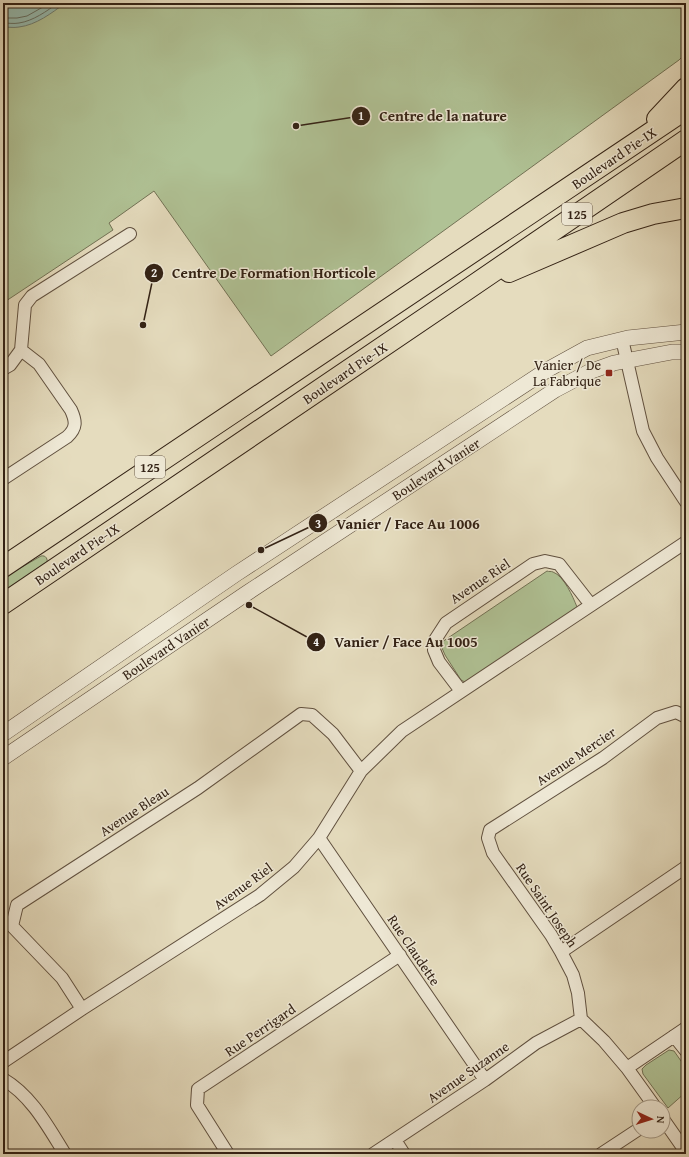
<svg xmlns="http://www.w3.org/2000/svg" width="689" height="1157" font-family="'Gentium Book Plus',serif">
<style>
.green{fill:#b0c295;stroke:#727255}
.water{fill:#96bcb1;stroke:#6e7e73}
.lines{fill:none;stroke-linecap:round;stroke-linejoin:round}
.shore{stroke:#646f63;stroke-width:1}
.minor-casing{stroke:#60503f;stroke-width:14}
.tertiary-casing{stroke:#60503f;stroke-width:16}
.trunk-casing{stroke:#332215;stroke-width:22}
.minor{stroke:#eee8d5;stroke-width:12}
.tertiary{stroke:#eee8d5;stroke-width:15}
.trunk{stroke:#e5dcbe;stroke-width:20}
.poi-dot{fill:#8f2418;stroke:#eee8d5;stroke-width:1.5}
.labels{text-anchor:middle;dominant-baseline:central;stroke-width:3;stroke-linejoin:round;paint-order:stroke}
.shield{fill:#eee8d5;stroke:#6b5d4f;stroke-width:1}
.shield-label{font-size:13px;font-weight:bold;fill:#332215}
.street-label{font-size:14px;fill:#332215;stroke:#eee8d5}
.poi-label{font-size:14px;fill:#332215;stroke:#eee8d5;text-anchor:end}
.leader{fill:none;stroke:#332215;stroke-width:1.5}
.callout-dot{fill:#332215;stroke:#eee8d5;stroke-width:1.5}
.mark-label{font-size:12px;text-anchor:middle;font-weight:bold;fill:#fff}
.callout-label{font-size:15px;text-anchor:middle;font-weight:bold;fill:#332215;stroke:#eee8d5;stroke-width:3;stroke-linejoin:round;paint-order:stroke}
</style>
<rect width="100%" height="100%" fill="#e5dcbe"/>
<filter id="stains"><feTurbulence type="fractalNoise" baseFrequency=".005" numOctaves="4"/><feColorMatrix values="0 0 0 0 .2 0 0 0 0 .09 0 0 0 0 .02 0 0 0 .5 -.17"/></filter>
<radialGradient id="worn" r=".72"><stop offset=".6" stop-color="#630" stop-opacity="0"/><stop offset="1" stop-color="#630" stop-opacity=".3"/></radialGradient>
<!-- green -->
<path class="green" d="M3,3h683v50l-7,7 -408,296 -117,-165 -45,32 4,7 -110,73z
M41,556c5,-1 7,3 6,8l-44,31v-17z
M547,571c2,1 4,0 6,1 11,4 20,25 24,35l-4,7 -106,69 -6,-3 -16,-25 -3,-7v-6z
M669,1050l5,1 12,17v24l-18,16 -25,-34 -1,-5 4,-4z"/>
<!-- water -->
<path class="water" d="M3,3h62c-13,10 -29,22 -46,24 -5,1 -11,0 -16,0z"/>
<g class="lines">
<!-- shore -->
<path class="shore" d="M3,18h14l10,-2 23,-13
M3,23c5,0 11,1 16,0 14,-2 28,-12 39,-20"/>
<!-- minor casing -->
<g class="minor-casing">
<path id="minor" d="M622,339l21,92 14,27 29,44
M21,350l4,-45 7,-9 98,-62
M3,369l7,-4 11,-15
M3,479l64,-42c10,-9 9,-16 4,-27l-32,-46 -18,-14
M461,691l-22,-29 -5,-12 1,-10 11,-17 87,-59 12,-3 14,3 32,41
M319,838l166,242
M561,952l125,-85
M82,1009l-20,-31 -50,-52 5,-21 181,-117 103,-74 11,1 21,19 28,37
M674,1036l12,15
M3,1062l79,-53 178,-114 34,-28 25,-29 42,-67 41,-40 284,-189
M627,1068l59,-40
M3,1079c29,17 45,48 62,75
M655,1107l-28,-39 -23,-27 -23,-22 -3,-26 -5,-18 -12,-23 -10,-17 -58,-82 -5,-15 2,-8 113,-72 54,-40 19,-6 10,5
M663,1119l23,33
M395,1140l9,14
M228,1154l-31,-49 1,-16 202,-134
M373,1154l112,-74 51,-37 45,-24
M601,1154l38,-25"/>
</g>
<!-- tertiary casing -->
<g class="tertiary-casing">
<path id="tertiary" d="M3,734l233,-160 311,-204 40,-22 41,-10 58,-6
M3,758l244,-165 308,-203 34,-18 25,-9 58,-11h14"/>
</g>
<!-- trunk casing -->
<g class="trunk-casing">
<path id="trunk" d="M657,119l29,-31
M509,272l114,-49 30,-9 33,-6
M3,567l683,-458
M3,604l465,-315 218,-149"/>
</g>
<!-- minor -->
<use href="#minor" class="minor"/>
<!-- tertiary -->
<use href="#tertiary" class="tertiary"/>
<!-- trunk -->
<use href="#trunk" class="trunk"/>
</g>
<!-- markers -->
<rect class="poi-dot" x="605" y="369" width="8" height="8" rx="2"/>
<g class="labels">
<!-- shield labels -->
<g class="shield">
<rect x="562" y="203" width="30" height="22" rx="3"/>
<rect x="135" y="456" width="30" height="22" rx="3"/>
</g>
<g class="shield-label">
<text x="577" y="214">125</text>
<text x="150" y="467">125</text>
</g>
<!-- street labels -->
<g class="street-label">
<text transform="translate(614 158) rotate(-34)">Boulevard Pie-IX</text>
<text transform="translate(345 373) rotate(-34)">Boulevard Pie-IX</text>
<text transform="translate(436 469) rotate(-33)">Boulevard Vanier</text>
<text transform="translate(77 554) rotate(-34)">Boulevard Pie-IX</text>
<text transform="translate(480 581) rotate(-34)">Avenue Riel</text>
<text transform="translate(166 648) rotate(-34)">Boulevard Vanier</text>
<text transform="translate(576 756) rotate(-34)">Avenue Mercier</text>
<text transform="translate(134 811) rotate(-33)">Avenue Bleau</text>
<text transform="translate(243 886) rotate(-36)">Avenue Riel</text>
<text transform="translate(547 905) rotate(56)">Rue Saint Joseph</text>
<text transform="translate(414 950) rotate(56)">Rue Claudette</text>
<text transform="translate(260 1030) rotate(-34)">Rue Perrigard</text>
<text transform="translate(468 1072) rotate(-35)">Avenue Suzanne</text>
</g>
<!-- poi labels -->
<g class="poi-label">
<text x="601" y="365">Vanier / De<tspan x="601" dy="16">La Fabrique</tspan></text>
</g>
</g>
<!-- callouts -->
<path class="leader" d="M296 126L361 116M143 325L154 273M261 550L318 523M249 605L316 642"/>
<g class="callout-dot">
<circle cx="296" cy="126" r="4"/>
<circle cx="143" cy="325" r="4"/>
<circle cx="261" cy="550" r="4"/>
<circle cx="249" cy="605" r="4"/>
<circle cx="361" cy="116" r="10"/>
<circle cx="154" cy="273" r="10"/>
<circle cx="318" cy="523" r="10"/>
<circle cx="316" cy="642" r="10"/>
</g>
<g class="mark-label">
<text x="361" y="120">1</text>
<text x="154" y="277">2</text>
<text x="318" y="528">3</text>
<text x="316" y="646">4</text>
</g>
<g class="callout-label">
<text x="443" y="121">Centre de la nature</text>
<text x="274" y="278">Centre De Formation Horticole</text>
<text x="408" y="529">Vanier / Face Au 1006</text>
<text x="406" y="647">Vanier / Face Au 1005</text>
</g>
<!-- margin -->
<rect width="689" height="1157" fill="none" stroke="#e5dcbe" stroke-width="16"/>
<rect x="4" y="4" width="681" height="1149" fill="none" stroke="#332215" stroke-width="2"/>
<rect x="8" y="8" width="673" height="1141" fill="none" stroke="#332215"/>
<!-- north arrow -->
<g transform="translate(651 1119) rotate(94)"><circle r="19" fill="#eee8d5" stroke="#a39988"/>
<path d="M0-3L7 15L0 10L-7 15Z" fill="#8f2418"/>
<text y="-6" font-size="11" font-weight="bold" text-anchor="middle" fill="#332215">N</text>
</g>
<rect width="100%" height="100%" filter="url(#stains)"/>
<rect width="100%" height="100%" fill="url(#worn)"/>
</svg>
